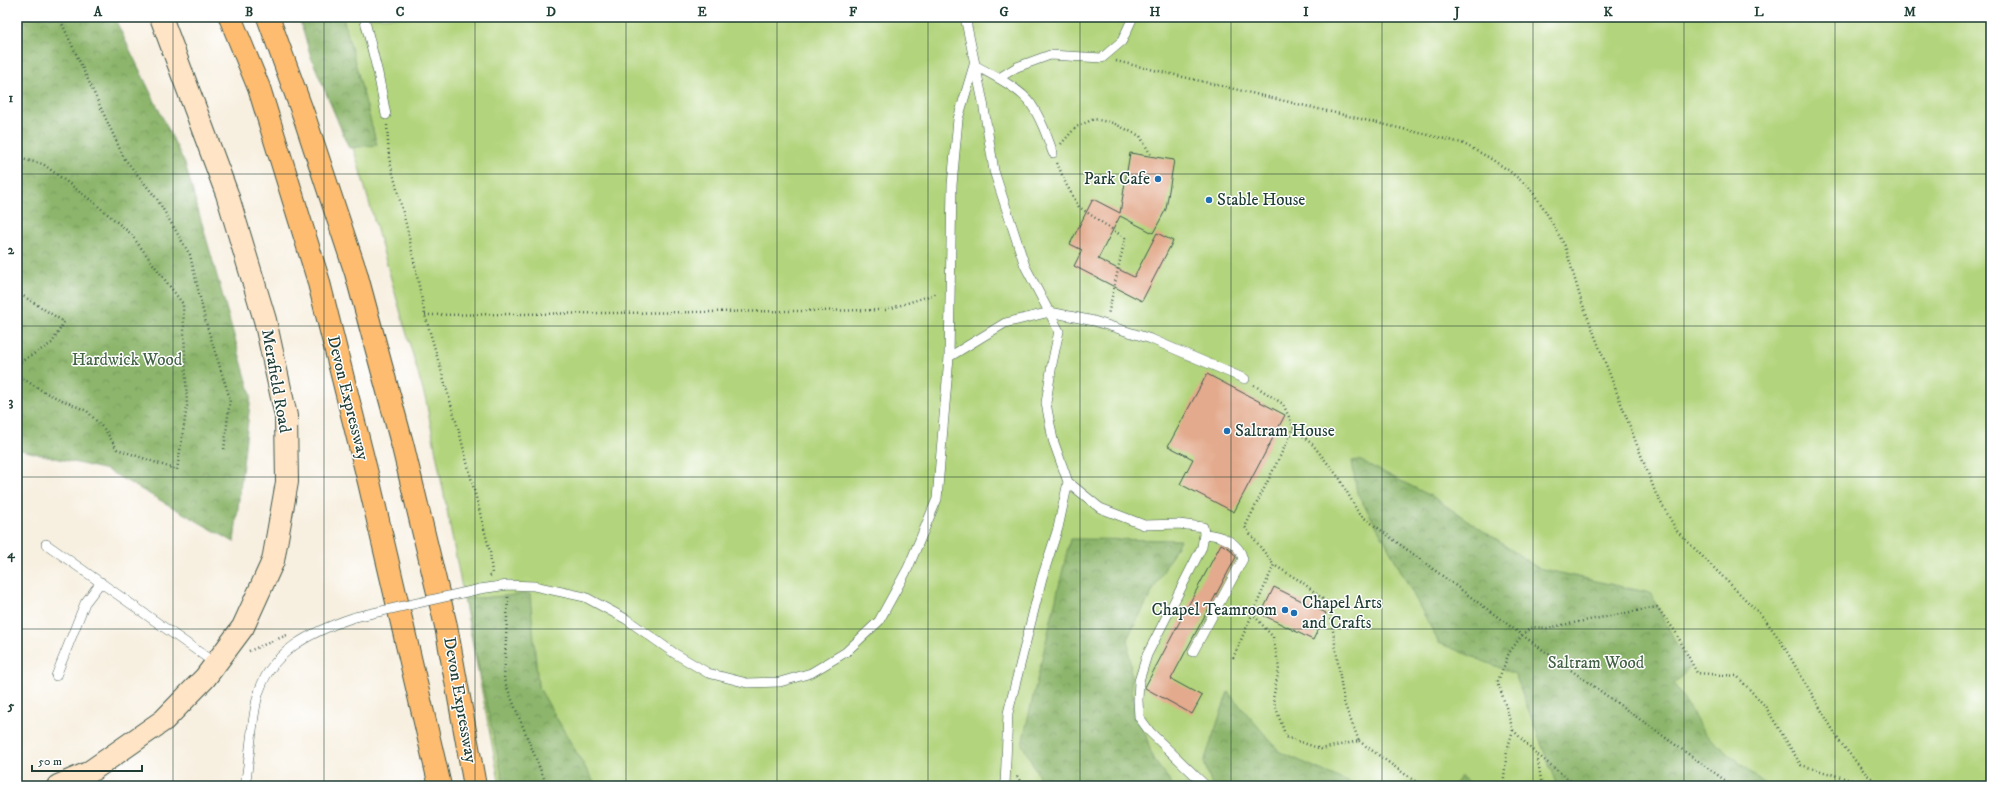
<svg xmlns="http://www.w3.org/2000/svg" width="2008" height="803" font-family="'IM FELL DW Pica',serif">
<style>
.green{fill:#b2d47c;stroke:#688858}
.forest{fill:url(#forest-crowns);stroke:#567a50}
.building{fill:#e3aa8d}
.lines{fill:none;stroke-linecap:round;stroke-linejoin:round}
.lane-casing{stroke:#3f584e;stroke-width:10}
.secondary-casing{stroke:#3f584e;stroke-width:24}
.highway-casing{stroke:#3f584e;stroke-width:24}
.path{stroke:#3f584e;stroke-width:2.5;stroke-dasharray:1 3;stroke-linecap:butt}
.lane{stroke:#fff;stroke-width:9}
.secondary{stroke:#ffe4c6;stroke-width:22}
.highway{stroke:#febc70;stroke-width:22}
.lane-bridge-casing{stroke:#3f584e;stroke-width:10;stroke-linecap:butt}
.lane-bridge{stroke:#fff;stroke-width:9}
.grid{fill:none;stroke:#1f3d34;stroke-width:1;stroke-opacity:0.55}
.poi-dot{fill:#1f6fb2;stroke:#fff;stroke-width:1.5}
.labels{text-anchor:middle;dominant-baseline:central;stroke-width:3;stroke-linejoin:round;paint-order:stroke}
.poi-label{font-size:17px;fill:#1f3d34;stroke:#fff;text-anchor:start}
.park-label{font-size:17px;fill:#446346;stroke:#fff}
.street-label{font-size:17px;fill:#1f3d34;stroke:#fff}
.neatline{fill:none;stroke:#1f3d34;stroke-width:1.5}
.grid-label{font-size:13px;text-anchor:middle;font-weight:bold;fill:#1f3d34}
</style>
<defs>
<pattern id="forest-crowns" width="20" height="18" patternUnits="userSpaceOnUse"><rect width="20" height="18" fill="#8db66c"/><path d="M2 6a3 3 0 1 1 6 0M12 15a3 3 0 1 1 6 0" fill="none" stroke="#73955a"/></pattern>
</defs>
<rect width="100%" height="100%" fill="#fff"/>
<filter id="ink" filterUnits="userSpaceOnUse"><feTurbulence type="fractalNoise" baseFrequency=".025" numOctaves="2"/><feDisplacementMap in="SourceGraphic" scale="8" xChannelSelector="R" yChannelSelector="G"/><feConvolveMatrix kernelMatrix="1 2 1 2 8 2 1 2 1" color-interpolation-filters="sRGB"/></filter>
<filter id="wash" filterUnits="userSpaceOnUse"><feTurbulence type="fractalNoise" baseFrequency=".012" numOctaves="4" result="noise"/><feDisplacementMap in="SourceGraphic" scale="16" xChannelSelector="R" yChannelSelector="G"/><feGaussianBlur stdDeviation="0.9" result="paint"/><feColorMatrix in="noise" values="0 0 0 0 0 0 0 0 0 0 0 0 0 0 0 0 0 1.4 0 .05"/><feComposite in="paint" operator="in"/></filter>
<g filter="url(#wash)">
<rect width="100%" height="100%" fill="#f7efdf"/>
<!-- green -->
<path class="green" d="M309,17h1682v769h-1491l-74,-385 -69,-241z"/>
<!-- forest -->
<path class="forest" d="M17,17h97l71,147 66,231 -17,147 -127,-72 -90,-21z
M299,17h44l34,128 -28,3 -38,-91z
M1359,460l74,37 105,71 112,25 39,75 -15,16 31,50 62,52h-210l-42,-112 -76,-31 -55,-104 -27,-46 -5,-32z
M1070,539l110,1 -52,97 4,53 21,69 21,27h-130l-22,-42z
M530,594l8,92 58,100h-92l-40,-187z
M1228,692l52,60 77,34h-145l-8,-24z
M1460,776l14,10h-20z"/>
<g id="blocks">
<!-- building -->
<path class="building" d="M1130,153l44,7 -8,49 -13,24 -33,-17 -22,43 36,18 23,-44 16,8 -31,60 -68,-35 8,-16 -12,-6 23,-45 27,14z
M1207,374l78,41 -51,97 -54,-28 13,-25 -25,-13z
M1221,544l9,5 6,8 -65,122 31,17 -10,18 -47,-26v-1z
M1274,587l52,26 -13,27 -52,-26z"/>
</g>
</g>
<g filter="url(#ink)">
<use href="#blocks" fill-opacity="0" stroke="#3f584e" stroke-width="1"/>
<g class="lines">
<!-- lane casing -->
<g class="lane-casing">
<path id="lane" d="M364,17l14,56 8,42
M965,17l18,85 11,69 31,95 34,65 -7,33 -6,39 7,37 15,42 -10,46 -16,50 -34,135 -3,73
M974,65c17,9 47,24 57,39 10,15 16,32 22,49
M999,78l18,-11 33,-12 52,3 20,-17 11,-24
M949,357l56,-34 45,-11 44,9 57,18 94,40
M1068,482l32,26 44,17 35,-1 24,3 1,7 -2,13 -55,108 -8,26 -1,19 1,17 11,15 56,54
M46,544l170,120
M480,589l28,-4 26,1 51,11 41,22 48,34 34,20 39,10 33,-1 31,-9 35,-21 33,-31 29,-53 29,-69 12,-142 3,-172 6,-66 16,-54
M1193,652l50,-93c-4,-17 -22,-24 -39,-25
M56,676l29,-73 16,-21
M245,786c5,-29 6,-59 12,-87 11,-48 56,-68 98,-82"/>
</g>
<!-- secondary casing -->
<g class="secondary-casing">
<path id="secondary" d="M58,786l30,-13 76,-53 41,-42 38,-51 30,-66 14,-79 -1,-66 -21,-96 -38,-126 -66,-177"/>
</g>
<!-- highway casing -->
<g class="highway-casing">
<path id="highway" d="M230,17l29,71 59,191 51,203 71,304
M268,17l36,99 52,157 47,174 43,179 29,160"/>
</g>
<!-- path -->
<path class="path" d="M59,17l65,141 33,41 33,56 16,68 24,76 -6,51
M1116,61l346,82 26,14 20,13 21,17 14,20 22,39 16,54 75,194 21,37 86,86 17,23 60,102 27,33 17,11
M387,125l2,33 19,74 17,83 35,120 30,117 2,22 -2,2
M1061,144l15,-17 18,-8 19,4 27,13 12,21
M17,158l26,6 49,37 38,32 53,71 4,102 -10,64 -60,-21 -11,-18 -19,-20 -41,-18 -29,-18
M1057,163l9,21 13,23 46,31 -17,77
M17,292l47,30 -12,21 -35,21
M425,315l461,-5 52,-17
M1294,428l19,17 27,34 19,35 163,121 211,151
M508,597l-4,83 43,106
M1252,613l21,24 6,31 -6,31 13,38 35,12 38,-8 -15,-38 -15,-99 -27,-22 -28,-17
M249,651l38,-16
M1233,658l41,-93 -29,-38 49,-99 -11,-24 -29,-19
M1513,730l24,25 5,31
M1359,741l54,39 12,6
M1538,755l39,31
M1017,776l6,10
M1503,786l4,-36 6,-20 -15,-49 11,-28 13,-18 10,-8 15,1 110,-21 18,24 22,42 40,3 28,30 36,59 53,16 5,5"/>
<!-- lane -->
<use href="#lane" class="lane"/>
<!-- secondary -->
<use href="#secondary" class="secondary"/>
<!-- highway -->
<use href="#highway" class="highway"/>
<!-- lane-bridge casing -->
<g class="lane-bridge-casing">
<path id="lane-bridge" d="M355,617l125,-28"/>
</g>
<!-- lane-bridge -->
<use href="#lane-bridge" class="lane-bridge"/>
</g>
</g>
<!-- grid -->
<path class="grid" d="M173,17v769M324,17v769M475,17v769M626,17v769M777,17v769M928,17v769M1080,17v769M1231,17v769M1382,17v769M1533,17v769M1684,17v769M1835,17v769M17,174h1974M17,326h1974M17,477h1974M17,629h1974"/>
<!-- markers -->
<g class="poi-dot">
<circle cx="1158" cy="179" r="4"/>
<circle cx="1209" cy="200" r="4"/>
<circle cx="1227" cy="431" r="4"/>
<circle cx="1285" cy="610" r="4"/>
<circle cx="1294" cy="613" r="4"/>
</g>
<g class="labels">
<!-- poi labels -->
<g class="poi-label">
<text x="1150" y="179" text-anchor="end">Park Cafe</text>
<text x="1217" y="200">Stable House</text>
<text x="1235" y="431">Saltram House</text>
<text x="1302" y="603">Chapel Arts<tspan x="1302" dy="20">and Crafts</tspan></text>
<text x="1277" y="610" text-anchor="end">Chapel Teamroom</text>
</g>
<!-- park labels -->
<g class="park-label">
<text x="127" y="360">Hardwick Wood</text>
<text x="1596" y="663">Saltram Wood</text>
</g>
<!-- street labels -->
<g class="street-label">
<text transform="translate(276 381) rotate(80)">Merafield Road</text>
<text transform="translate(348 398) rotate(76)">Devon Expressway</text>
<text transform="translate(460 700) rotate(80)">Devon Expressway</text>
</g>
</g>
<!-- margin -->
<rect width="2008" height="803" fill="none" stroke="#fff" stroke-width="44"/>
<!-- scale -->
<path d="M32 765v6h110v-6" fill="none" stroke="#1f3d34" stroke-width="2"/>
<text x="38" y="765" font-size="12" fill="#1f3d34" stroke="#ffffff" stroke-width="3" paint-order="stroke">50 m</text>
<rect x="22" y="22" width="1964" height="759" class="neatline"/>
<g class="grid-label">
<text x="98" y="16">A</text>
<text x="249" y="16">B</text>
<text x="400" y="16">C</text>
<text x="551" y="16">D</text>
<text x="702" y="16">E</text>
<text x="853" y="16">F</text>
<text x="1004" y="16">G</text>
<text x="1155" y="16">H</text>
<text x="1306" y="16">I</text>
<text x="1457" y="16">J</text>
<text x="1608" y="16">K</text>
<text x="1759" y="16">L</text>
<text x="1910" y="16">M</text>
<text x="11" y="102">1</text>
<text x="11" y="254">2</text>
<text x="11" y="406">3</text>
<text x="11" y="558">4</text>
<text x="11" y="710">5</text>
</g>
</svg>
